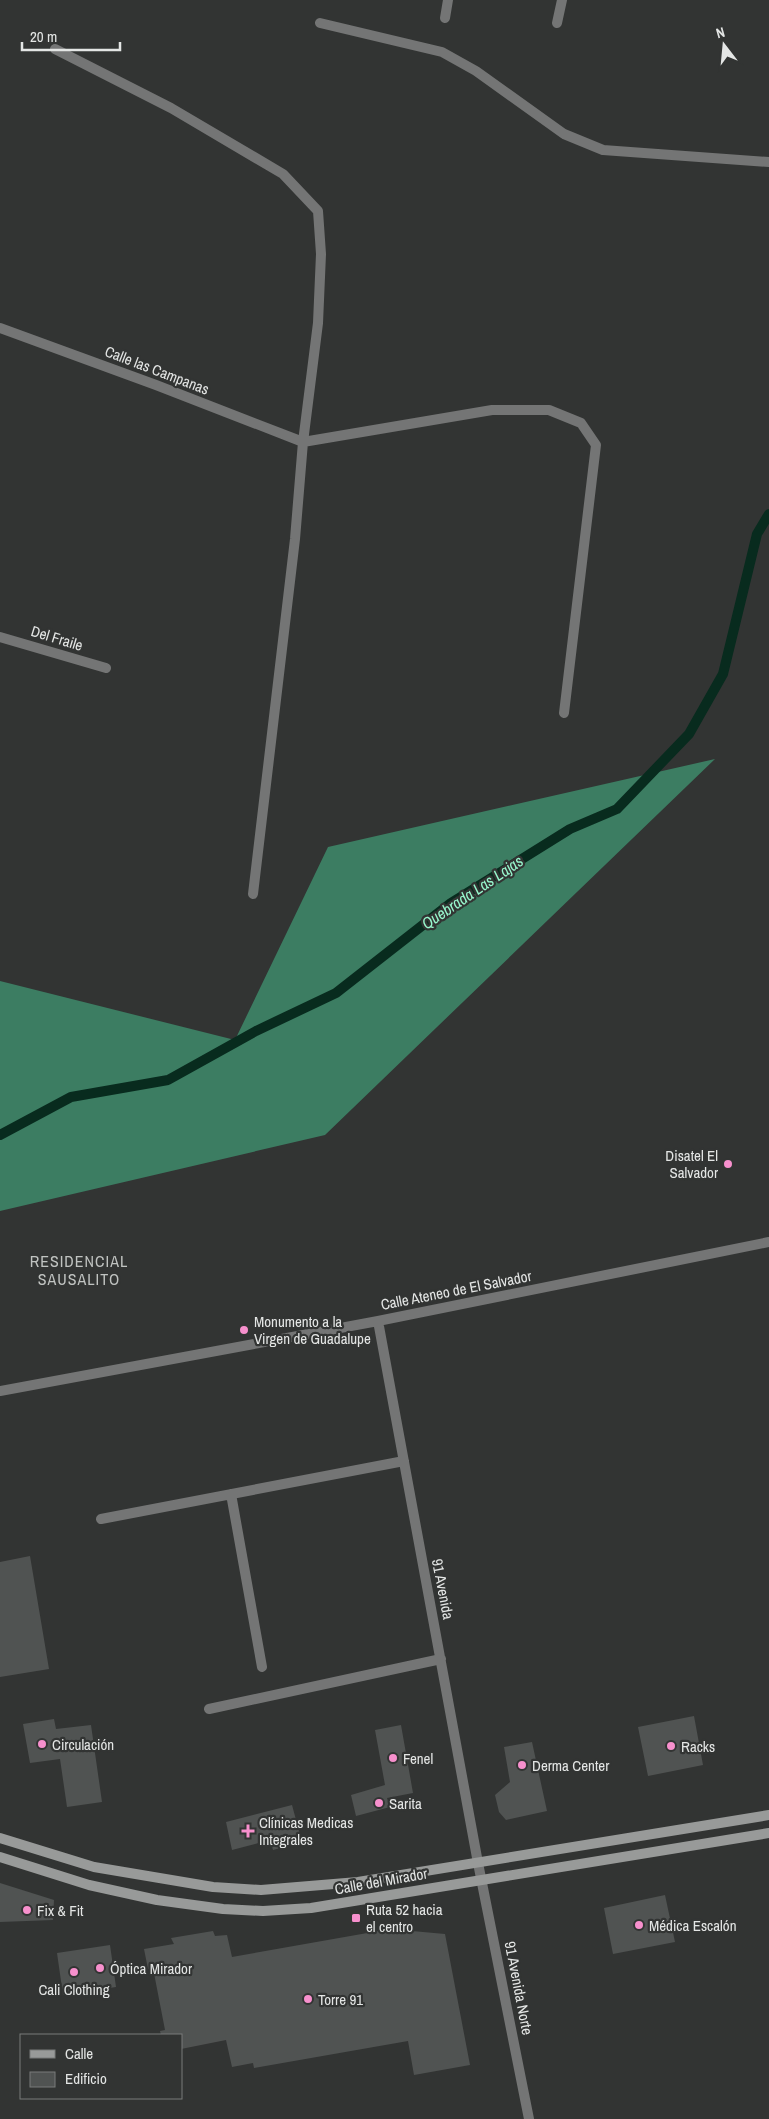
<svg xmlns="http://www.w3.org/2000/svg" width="769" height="2119" font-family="'Archivo Narrow',sans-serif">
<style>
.forest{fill:#3c7d62}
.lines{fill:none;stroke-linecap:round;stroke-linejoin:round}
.stream{stroke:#082b1e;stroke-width:10}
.building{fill:#505352}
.service{stroke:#747575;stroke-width:10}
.minor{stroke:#747575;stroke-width:10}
.secondary{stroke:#989a99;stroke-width:10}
.poi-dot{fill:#f790cd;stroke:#323433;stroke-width:2}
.labels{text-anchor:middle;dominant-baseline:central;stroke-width:4.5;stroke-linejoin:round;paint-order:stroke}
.street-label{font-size:15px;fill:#e4e6e5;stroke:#323433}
.poi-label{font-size:15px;fill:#e4e6e5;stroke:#323433;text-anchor:start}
.water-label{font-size:16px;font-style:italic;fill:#98f8ce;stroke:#323433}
.neighbourhood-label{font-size:16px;letter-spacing:1px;fill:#c0c3c1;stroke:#323433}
</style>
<rect width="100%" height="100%" fill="#323433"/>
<!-- forest -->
<path class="forest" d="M715,759l-390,376 -325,76v-230l235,59 93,-193z"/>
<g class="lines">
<!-- stream -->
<path class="stream" d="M0,1135l71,-38 97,-17 88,-49 80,-38 115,-90 119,-74 47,-20 72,-75 34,-60 34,-140 12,-20"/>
</g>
<!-- building -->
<path class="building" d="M30,1556l19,113 -49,8v-115z
M694,1716l9,49 -55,11 -10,-49z
M54,1719l2,10 35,-4 11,77 -35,5 -7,-48 -30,4 -7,-39z
M401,1725l12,68 -26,5 3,9 -34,9 -5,-21 34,-10 -10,-55z
M532,1742l15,69 -41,9 -7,-8 -4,-17 15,-13 -6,-35z
M292,1805l10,37 -29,8 -3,-10 -38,10 -6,-28z
M0,1883l54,17 -1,20 -53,2z
M665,1895l10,47 -62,12 -9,-46z
M390,1929l55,5 25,131 -56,10 -6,-34 -154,27 -1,-5 -21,4 -6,-27 -45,9v-14h-20l-1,-4 5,-1 -12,-62 -5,1 -4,-20 30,-5 -3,-6 42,-7 2,5 12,-1 5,22z
M110,1945l6,42 -53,8 -6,-42z"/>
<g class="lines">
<!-- service -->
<path class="service" d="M557,23l5,-23"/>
<!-- minor -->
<path class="minor" d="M445,18l3,-18
M320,23l122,29 34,19 88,63 39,16 166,12
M55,49l116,59 112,66 35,37 3,43 -3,69 -15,119 -8,97 -42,355
M0,328l156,57 147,57
M303,442l189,-32h57l32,13 15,22 -32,268
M0,637l106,31
M378,1321l100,542 51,256
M0,1391l378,-70 391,-79
M231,1494l31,173
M101,1519l303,-58
M209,1709l232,-50"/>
<!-- secondary -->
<path class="secondary" d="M0,1838l94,29 119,20 48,3 97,-8 411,-67
M0,1857l89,28 68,15 66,9 40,2 48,-3 458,-75"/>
</g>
<!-- markers -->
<g class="poi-dot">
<circle cx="728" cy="1164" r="5"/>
<circle cx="244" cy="1330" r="5"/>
<circle cx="42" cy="1744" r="5"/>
<circle cx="671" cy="1746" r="5"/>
<circle cx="393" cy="1758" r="5"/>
<circle cx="522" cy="1765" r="5"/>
<circle cx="379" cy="1803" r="5"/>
<path d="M245.5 1823.5h5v5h5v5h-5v5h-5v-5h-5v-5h5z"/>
<circle cx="27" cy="1910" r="5"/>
<rect x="351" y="1913" width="10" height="10" rx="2.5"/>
<circle cx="639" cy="1925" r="5"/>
<circle cx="100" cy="1968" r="5"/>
<circle cx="74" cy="1972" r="5"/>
<circle cx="308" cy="1999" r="5"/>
</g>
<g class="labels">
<!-- street labels -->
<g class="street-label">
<text transform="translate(157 370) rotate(21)">Calle las Campanas</text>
<text transform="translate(57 638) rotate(17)">Del Fraile</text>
<text transform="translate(456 1290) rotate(-11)">Calle Ateneo de El Salvador</text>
<text transform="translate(443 1589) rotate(79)">91 Avenida</text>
<text transform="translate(381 1881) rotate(-10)">Calle del Mirador</text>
<text transform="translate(519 1988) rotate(79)">91 Avenida Norte</text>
</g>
<!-- poi labels -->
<g class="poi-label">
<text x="718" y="1155" text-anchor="end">Disatel El<tspan x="718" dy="17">Salvador</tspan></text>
<text x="254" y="1321">Monumento a la<tspan x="254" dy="17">Virgen de Guadalupe</tspan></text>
<text x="52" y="1744">Circulación</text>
<text x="681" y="1746">Racks</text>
<text x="403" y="1758">Fenel</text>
<text x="532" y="1765">Derma Center</text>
<text x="389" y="1803">Sarita</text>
<text x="259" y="1822">Clínicas Medicas<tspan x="259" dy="17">Integrales</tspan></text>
<text x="366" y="1909">Ruta 52 hacia<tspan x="366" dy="17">el centro</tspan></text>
<text x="37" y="1910">Fix &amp; Fit</text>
<text x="649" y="1925">Médica Escalón</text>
<text x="110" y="1968">Óptica Mirador</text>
<text x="74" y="1989" text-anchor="middle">Cali Clothing</text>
<text x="318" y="1999">Torre 91</text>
</g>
<!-- water labels -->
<g class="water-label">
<text transform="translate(472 892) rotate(-34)">Quebrada Las Lajas</text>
</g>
<!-- neighbourhood labels -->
<g class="neighbourhood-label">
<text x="79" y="1261">RESIDENCIAL<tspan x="79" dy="18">SAUSALITO</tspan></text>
</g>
</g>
<!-- legend -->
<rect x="20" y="2034" width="162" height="65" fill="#323433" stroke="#797b7a"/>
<rect x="30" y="2050" width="25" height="8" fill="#989a99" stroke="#797b7a"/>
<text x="65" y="2059" font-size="15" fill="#e4e6e5">Calle</text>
<rect x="30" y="2072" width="25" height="15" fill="#505352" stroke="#797b7a"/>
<text x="65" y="2084" font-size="15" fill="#e4e6e5">Edificio</text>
<!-- north arrow -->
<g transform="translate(724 45) rotate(344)" stroke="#323433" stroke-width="4" paint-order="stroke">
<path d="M0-4L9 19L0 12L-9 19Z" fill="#e4e6e5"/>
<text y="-8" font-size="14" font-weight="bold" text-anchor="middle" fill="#e4e6e5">N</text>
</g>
<!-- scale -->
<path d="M22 42v8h98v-8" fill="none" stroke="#e4e6e5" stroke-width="2.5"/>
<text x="30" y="42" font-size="15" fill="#e4e6e5" stroke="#323433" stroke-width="4" paint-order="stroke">20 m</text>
</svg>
